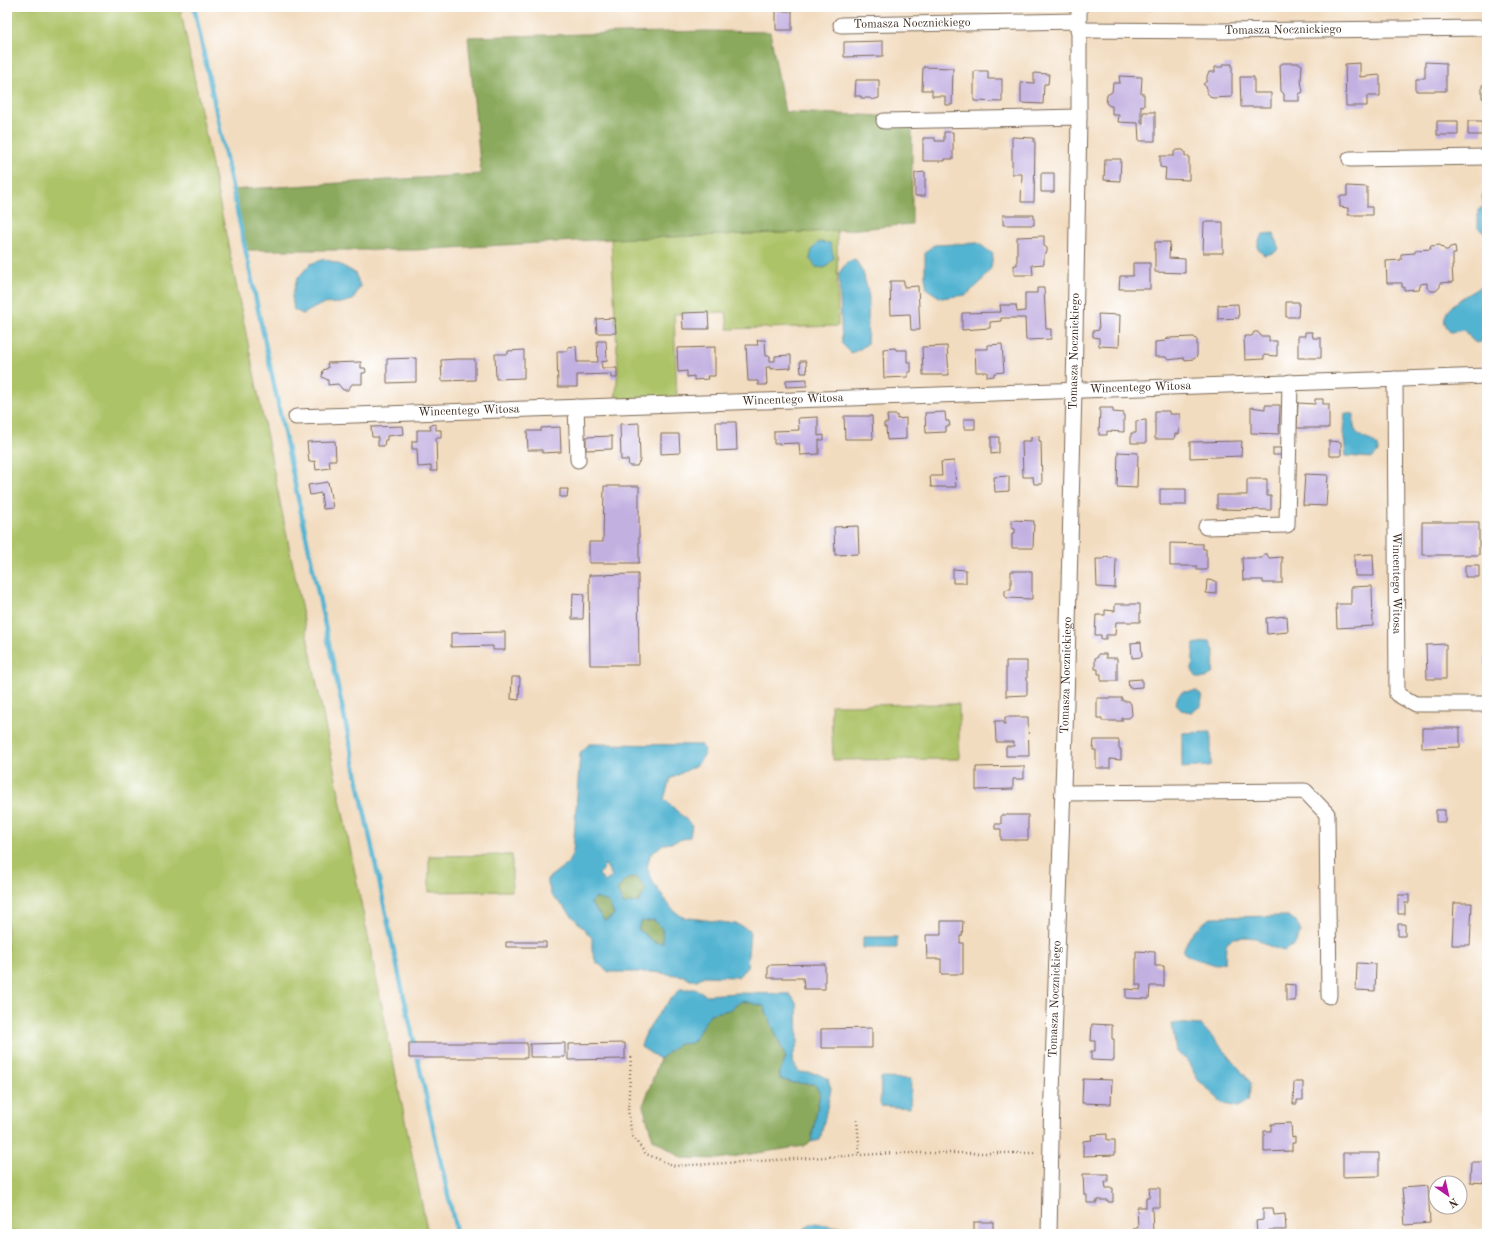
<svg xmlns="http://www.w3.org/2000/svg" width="1494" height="1241" font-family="'Old Standard TT',serif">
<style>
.green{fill:#adc368;stroke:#747643}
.forest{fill:#8aa95c;stroke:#626a3d}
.water{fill:#53b4d2;stroke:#476f78;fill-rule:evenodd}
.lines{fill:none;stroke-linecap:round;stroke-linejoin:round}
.stream{stroke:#53b4d2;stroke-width:4.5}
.building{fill:#c2b0e1}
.minor-casing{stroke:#7b6856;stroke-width:17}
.path{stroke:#7b6856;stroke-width:2.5;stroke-dasharray:1 3;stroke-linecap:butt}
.minor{stroke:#fff;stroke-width:15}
.labels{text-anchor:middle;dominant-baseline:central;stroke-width:3;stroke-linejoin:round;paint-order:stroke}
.street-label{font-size:12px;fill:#3b2a1e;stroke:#fff}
</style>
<rect width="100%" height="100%" fill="#fff"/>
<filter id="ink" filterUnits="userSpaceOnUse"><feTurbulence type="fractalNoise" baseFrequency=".025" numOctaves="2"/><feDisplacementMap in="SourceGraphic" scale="8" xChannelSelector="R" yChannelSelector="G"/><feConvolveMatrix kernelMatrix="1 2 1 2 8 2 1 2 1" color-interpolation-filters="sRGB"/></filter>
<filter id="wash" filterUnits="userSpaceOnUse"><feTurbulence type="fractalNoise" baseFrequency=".012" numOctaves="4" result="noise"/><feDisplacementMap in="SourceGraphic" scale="16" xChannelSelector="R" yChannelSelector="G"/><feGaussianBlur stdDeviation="0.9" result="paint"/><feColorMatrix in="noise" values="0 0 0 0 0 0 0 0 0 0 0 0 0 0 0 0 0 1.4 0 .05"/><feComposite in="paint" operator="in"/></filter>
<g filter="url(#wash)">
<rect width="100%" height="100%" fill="#f2dcbf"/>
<!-- green -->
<path class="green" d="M7,7h173l248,1227h-421z
M837,231l1,95 -110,3 -2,-17 -52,2 3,86 -62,5 3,-36 -7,-130z
M959,704v55l-126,1 -2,-55z
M512,855v36l-83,1v-36z"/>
<!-- forest -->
<path class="forest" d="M705,31l65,1 15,80 127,5v107l-75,7 -226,8 -196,11h-170l-14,-60 250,-16 -13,-137z
M637,875l9,15 -7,12 -16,2 -6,-14 8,-10z
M595,898l14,4 5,13 -9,6 -15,-19z
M654,920l8,9 1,14 -9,-1 -16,-13 3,-7z
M742,1001l22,5 22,52 -6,14v7l13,4 22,1 5,10 -9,48 -7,4 -86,13 -36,-1 -29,-19 -10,-33 17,-47 18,-15 14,-1 17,-29 20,-4z"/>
<!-- water -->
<path class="water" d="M1487,189v41l-4,2 -5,-4v-18l6,-4 -2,-10z
M1274,233l1,6 4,10 -5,4 -10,2 -6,-6v-7l5,-8z
M819,242l11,1 4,15 -9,10 -9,-1 -6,-8 2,-10z
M978,243l15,11 -2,14 -11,15 -14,12 -25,3 -14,-9 -2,-12v-25l9,-7z
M325,259l16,6 14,8 5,13 -7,14 -12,3 -19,1 -19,10 -9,-4 -2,-14 5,-17 13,-15z
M855,259l8,13 6,25 -2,47 -7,5 -9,4 -9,-9 -3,-71 8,-11z
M1487,283v58l-11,2 -5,-4 -6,-9 -15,2c-3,-5 -7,-9 -5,-15 3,-14 31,-27 42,-34z
M1345,413l9,1c0,4 -1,9 0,13 5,16 24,9 24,25l-5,6 -27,-2 -3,-24z
M1210,641l4,10 -1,22 -7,5h-9l-5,-8 2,-26z
M1197,691l5,6 -1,9 -10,6 -10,-2 -5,-7 2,-7 4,-4z
M1211,732v34l-29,2v-35z
M589,744l113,1 3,9 -8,11 -27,14 -6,20 28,26 -2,12 -28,8 -12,10 -3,12 7,17 18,25 10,8 54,7 14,6 -3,37 -9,10 -34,-1 -7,4h-7l-6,-4 -31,-4h-44l-13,-10 -4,-11v-13l-27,-30 -14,-13 -4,-16 21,-16 5,-11 7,-99zM605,864l7,12 -7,6 -6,-7zM637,876l9,14 -7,12 -16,2 -6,-14 8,-10zM595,898l14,4 5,13 -9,6 -15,-18zM654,920l8,9 1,14 -9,-1 -16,-13 3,-7z
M1287,916l9,5 5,11 -6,12 -11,7 -13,-4 -15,-9 -10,-1 -13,1 -7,5 -1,19 -10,3c-11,-5 -23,-5 -32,-13 4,-15 16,-28 30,-35z
M863,937h34v11h-34z
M680,989h16l10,6 31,-2 53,1 7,10 1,39 -6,15 2,6 5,8 19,2 10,5 3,10 -11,51 -9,2 9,-48 -5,-10 -21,-1 -14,-4v-7l6,-14 -22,-52 -22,-5 -13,9 -19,4 -18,29 -14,1 -18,15 -19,-12c5,-22 24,-41 39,-58z
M1172,1023l29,2 23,25 27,33 -3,18 -10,6 -14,-3 -9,-8 -17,-16 -11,-20 -11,-8z
M881,1078l30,1 -1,29 -30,-2z
M815,1223l24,4 -3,7h-33v-5z"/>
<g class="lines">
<!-- stream -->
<path class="stream" d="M194,7l205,968 56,251v8"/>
</g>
<g id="blocks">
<!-- building -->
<path class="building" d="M1130,7h20v3l-20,-1z
M776,11h16v19h-16z
M883,41v15l-39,1v-15z
M1425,62l21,1v28h-30v-13h9z
M1283,63h16l3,2 -1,16 2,11 -4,2v7h-15v-7l-3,-3 -1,-26z
M1360,63v14l20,-2v21h-13v10h-21l-1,-42z
M1223,64h9v33l-20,1 -5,-5v-5l-4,-4 4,-3v-5l2,-4h6v-5h8z
M923,67l30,1 -1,37h-7v-9h-13v-6h-10z
M974,71h14v8h14v23l-28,-1z
M1034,73l15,1 -1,10h-4l-1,20 -22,-1v-21l13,1z
M1119,76l23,1 -1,17h3v12l-3,-1v18h2v-11h12v29h-16l-1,-18 -20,-1 1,-7h-7v-9h-2l-4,-3 1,-8 5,-3 1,-9h7z
M1240,77h14v16h17v14h-30z
M856,80h23v18l-7,2 -2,-2h-9v-2h-6z
M1487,84v14h-5v-13z
M1437,121h21v14h-21z
M1468,121h14v14h-14z
M944,132h9v27h-8v2h-22v-23h12v3h9z
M1012,137l22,1v4h1l-1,60h-13l1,-28h-10z
M1176,150h7l2,2v4h4v24l-24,-1 1,-11 -6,-1v-11h14v-4z
M1105,159h16l-1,22 -16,-1z
M925,172v24h-10v-23z
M1041,173h13v19h-13z
M1347,186l20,1v20h5v8h-24v-7l-8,-1v-11h7z
M1003,215h31v10h-31z
M1204,222h19v31h-20z
M1044,236v10l3,2v4l-3,3v9l-12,1 1,10h-19v-10h3v-28z
M1155,242h15l-1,16 16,1v14l-30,-1z
M1440,245l5,5h3l2,-3 5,-1 1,8h-3v12h-1l1,16 -13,1v4l-4,4h-5l-4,-3v-5l-7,1 -2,5 -14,1v-3h-2v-4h-15l-1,-22 15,-1v-6l14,-1v-3l16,-1 -1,-3z
M1133,263h17v26h-31l1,-13h13z
M890,281h14v6l14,-1 2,44h-9l-1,-16 -19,1z
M1037,288h7l2,41h5v10l-25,1 -1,-22h-24v3l-11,1v6l-28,2v-17l39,-1 -1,-7h16l1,7 8,-1v-18h12z
M1286,302h13l-1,15h-12z
M1238,304l1,14 -21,1v-14z
M708,312l1,17h-26l-1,-16z
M1098,314l22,1 -1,32 -20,-1v-8l-6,-1v-6l6,-1z
M615,318l1,15h-19l-1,-14z
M1254,332h4l3,4h8v5h8v15l-13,-1v4l-19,1 -1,-24h8z
M1305,332h7l1,6h8v20h-23v-22h7z
M1194,337l3,3v16l-3,3 -10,1v-2l-16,2 -2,-3h-11v-15l10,-1 3,-3z
M757,340h8l1,16h4v5h5v-5l16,-1v13l-21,1v-2h-4l1,18h-9v-4h-10l-2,-36h12z
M597,341h9l1,20 -6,1 1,6h15v10h-6v-4l-34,1v12h-19l-1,-36h11v-4l8,-1 1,16h21z
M1002,344l2,28 -10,1v3l-7,1v-5h-11l-1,-23h13v-4z
M947,346l2,29h-26l-1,-28z
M715,347v29h-8l1,3 -14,1v-4l-7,1v-6l-9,1 -1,-24z
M895,348l1,2h11v12h4v10h-3v5l-24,1 -1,-29z
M524,350v28l-28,1 -1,-25h13v-3z
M416,358v24l-29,1v-24z
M458,359h17v21l-33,1 -1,-21z
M800,361h6l1,12h-6z
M361,362v6h4l1,3 -1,2h-3v11h-10l-4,6h-5l-5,-6 -10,1v-5l-6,-3 1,-7 5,-2 -1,-5z
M807,379v7l-21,1v-7z
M1315,399h8v5h6v24h-32l1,-25 17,1z
M1265,405h15l-1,29 -28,-1v-26l14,2z
M1100,408h13v4l11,1v19l-17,-1v4h-8z
M1155,411h14v3h11l-1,20h-4l-1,5h-19z
M945,412l1,9h3l1,5h-4v6l-20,1 -1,-20z
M887,415h10v4l9,-1v21l-19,1 -1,-13h-2v-4h4z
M844,416h28l1,23h-28z
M818,417v19l6,-1v5h-5v14l-19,1 -1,-12 -25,1v-13l25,-1 -1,-12z
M964,419h11v10h-11z
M1146,420v23h-15v-10h5v-12z
M716,422h20l1,28 -20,1z
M639,423l1,37 -3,6h-8l-1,-6h-7l-1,-36z
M436,424v6h5v8h-5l1,33h-6v-5l-13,1 -1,-18h-5v-8h5v-11h14l-1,-5z
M403,426l1,8 -17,2v4h-2l-1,6h-6v-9h-6l-1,-10z
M560,427l1,25 -19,1v-3h-14l-1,-19h14v-3z
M661,434h18l1,19 -19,1z
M612,436v13l-26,1v-13z
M1039,436v5h2l1,43h-8l-1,-7h-10l-1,-36h9v-4z
M991,437h8v16l-8,1z
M335,441l1,19h-7l1,8 -14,2 -1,-9 -6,1 -2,-20z
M1242,441l-1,15 -51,2v-16z
M1329,441l12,1v14h-12z
M1273,448h11v7h-11z
M1118,452l20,1 -1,35 -20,-1z
M954,461l2,26h-25l-1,-11h12l-1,-14z
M1305,474l23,1 -2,31 -23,-1z
M1009,476v15l-14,1 -1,-15z
M1247,479h20v17h4v14l-54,-1v-14h30z
M328,482l5,26 -10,1 -2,-16 -11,2 -2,-10z
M604,486h35v77h-50v-21h14z
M560,489h8l-1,8h-7z
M1160,489h26v16h-26z
M1012,520l22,1 -1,27h-21v-15h3v-4l-3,-1z
M1422,522h57v33h-57z
M858,526l1,28 -24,1 -1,-28z
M1170,543l33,1v5h3v7h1v14h-10v-4h-27z
M1264,554h3l2,4 13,-1v26h-19v-3h-20l-1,-22h20z
M1373,554l1,22h-19l-1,-21z
M1105,557l11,2 -1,29 -18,-1 -1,-28h7z
M1465,565h14v12h-14z
M953,569l13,1v13h-13z
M1011,571h21v28l-25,-1 -2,-2v-5l2,-2h4z
M638,574l1,91h-49l-1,-90z
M1207,580l9,1v13l-10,-1z
M1372,586l1,40 -36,2 -1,-24h15v-17z
M573,593l11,1 -1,25h-11z
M1115,604h25v18h-24l-1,13h-9v4h-5v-4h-6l1,-20h9v-5l10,1z
M1287,616l1,16 -21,2 -1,-16z
M505,632v18h-12v-4l-42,1v-14z
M1141,642l1,15 -10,1 -1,-15z
M1446,644v35h-19l-1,-34z
M1485,652h2v21h-2z
M1098,654h8v4h11v23h-16v-7h-3v-5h-3v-11l3,-1z
M1006,661h21v34l-21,1z
M512,677h8l-1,23 -8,-1z
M1142,679v8l-13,1 -1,-8z
M1097,698h25v3h7l2,3 1,11 -3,3h-7v3h-20v-3h-5z
M1005,717h23l1,39h-23v-10h8v-4h-18l-1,-21h8v3h2z
M1422,728h38v19l-38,1z
M1094,740h25v9h2v11l-11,-1v9h-14v-18h-3z
M1024,766v13h-11v10l-37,1v-23z
M1436,810h9v12h-9z
M1001,815h27v25h-27v-11h-6v-5h6z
M1398,895h11v8h-4v11h-7z
M1454,903h18l-2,42h-18z
M941,921h22l-1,15h-2v7h3v31h-22v-15h-14l-1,-24h15z
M1398,924h7v12h-7z
M506,942h40v5h-40z
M1136,951l19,1v14h9v20h-14l-1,13 -23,-1v-9l14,1 1,-5h-5z
M1357,963l19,1 -1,27 -19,-1z
M825,964v25h-21l-1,-11h-35v-13z
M1286,984l9,1v16h-9z
M1092,1024l20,1v14h2v22l-23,-1v-9h4v-10h-4z
M872,1028v20h-51v-19z
M409,1043h118v15h-118z
M565,1043v14h-35v-13z
M625,1043v16l-57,1v-16z
M1083,1079l29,1 -1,24 -29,-1z
M1294,1082h9v18h-6v4h-4z
M1291,1123l1,15 3,-1v6h-3v8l-28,1v-21h7v-7z
M1107,1134v6h8v15l-32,1v-15l9,-1 -1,-5z
M1343,1153h36v23l-36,1z
M1471,1162h16v21l-17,-1z
M1083,1174h25v8h-3l1,6h7v14h-5v-2h-11v3h-10v-8h-3z
M1428,1186l2,37 -25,2 -3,-37z
M1150,1188h10v19h-8l1,27h-19v-6h4l-1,-21h9v-10h3z
M1263,1208h10l1,7 11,-1 1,16h-17v4h-12l-1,-13 7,-1z
M974,1222h19v12h-19z"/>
</g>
</g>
<g filter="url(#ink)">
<use href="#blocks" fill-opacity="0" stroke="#7b6856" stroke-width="1"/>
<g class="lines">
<!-- minor casing -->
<g class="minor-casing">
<g id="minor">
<path id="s1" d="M841,25l237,-4"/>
<path id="s2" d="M1078,30l143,1 266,-3"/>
<path d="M884,121l195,-4"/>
<path d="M1350,159l137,-2"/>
<path id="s3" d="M1395,379l2,315 18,10h72"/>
<path d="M576,407l2,53"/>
<path id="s4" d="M296,417l1191,-41"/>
<path d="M1206,527l81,-2 3,-143"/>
<path d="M1063,793l242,-2 22,23 2,182"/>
<path id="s5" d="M1049,1234l3,-141 14,-390 8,-313 5,-273v-110"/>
</g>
</g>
<!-- path -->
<path class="path" d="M631,1057l-3,53 4,26 14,18 29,12 219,-13h142
M857,1120l3,35"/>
<!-- minor -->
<use href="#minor" class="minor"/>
</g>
</g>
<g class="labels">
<!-- street labels -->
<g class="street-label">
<text stroke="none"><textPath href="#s1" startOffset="71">Tomasza Nocznickiego</textPath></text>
<text stroke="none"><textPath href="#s2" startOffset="205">Tomasza Nocznickiego</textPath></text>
<text stroke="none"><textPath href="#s5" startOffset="883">Tomasza Nocznickiego</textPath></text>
<text stroke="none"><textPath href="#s4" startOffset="845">Wincentego Witosa</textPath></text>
<text stroke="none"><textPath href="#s4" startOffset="497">Wincentego Witosa</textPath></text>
<text stroke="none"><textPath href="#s4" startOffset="173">Wincentego Witosa</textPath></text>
<text stroke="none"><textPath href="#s3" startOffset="204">Wincentego Witosa</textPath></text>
<text stroke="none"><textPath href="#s5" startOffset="559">Tomasza Nocznickiego</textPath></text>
<text stroke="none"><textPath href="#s5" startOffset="235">Tomasza Nocznickiego</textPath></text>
</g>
</g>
<!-- margin -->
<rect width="1494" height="1241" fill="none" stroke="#fff" stroke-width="24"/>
<!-- north arrow -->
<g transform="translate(1448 1195) rotate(146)"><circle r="19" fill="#ffffff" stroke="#b1aaa5"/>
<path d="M0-3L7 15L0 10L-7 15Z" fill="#b5179e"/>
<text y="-6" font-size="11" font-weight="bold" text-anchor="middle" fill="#3b2a1e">N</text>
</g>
</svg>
